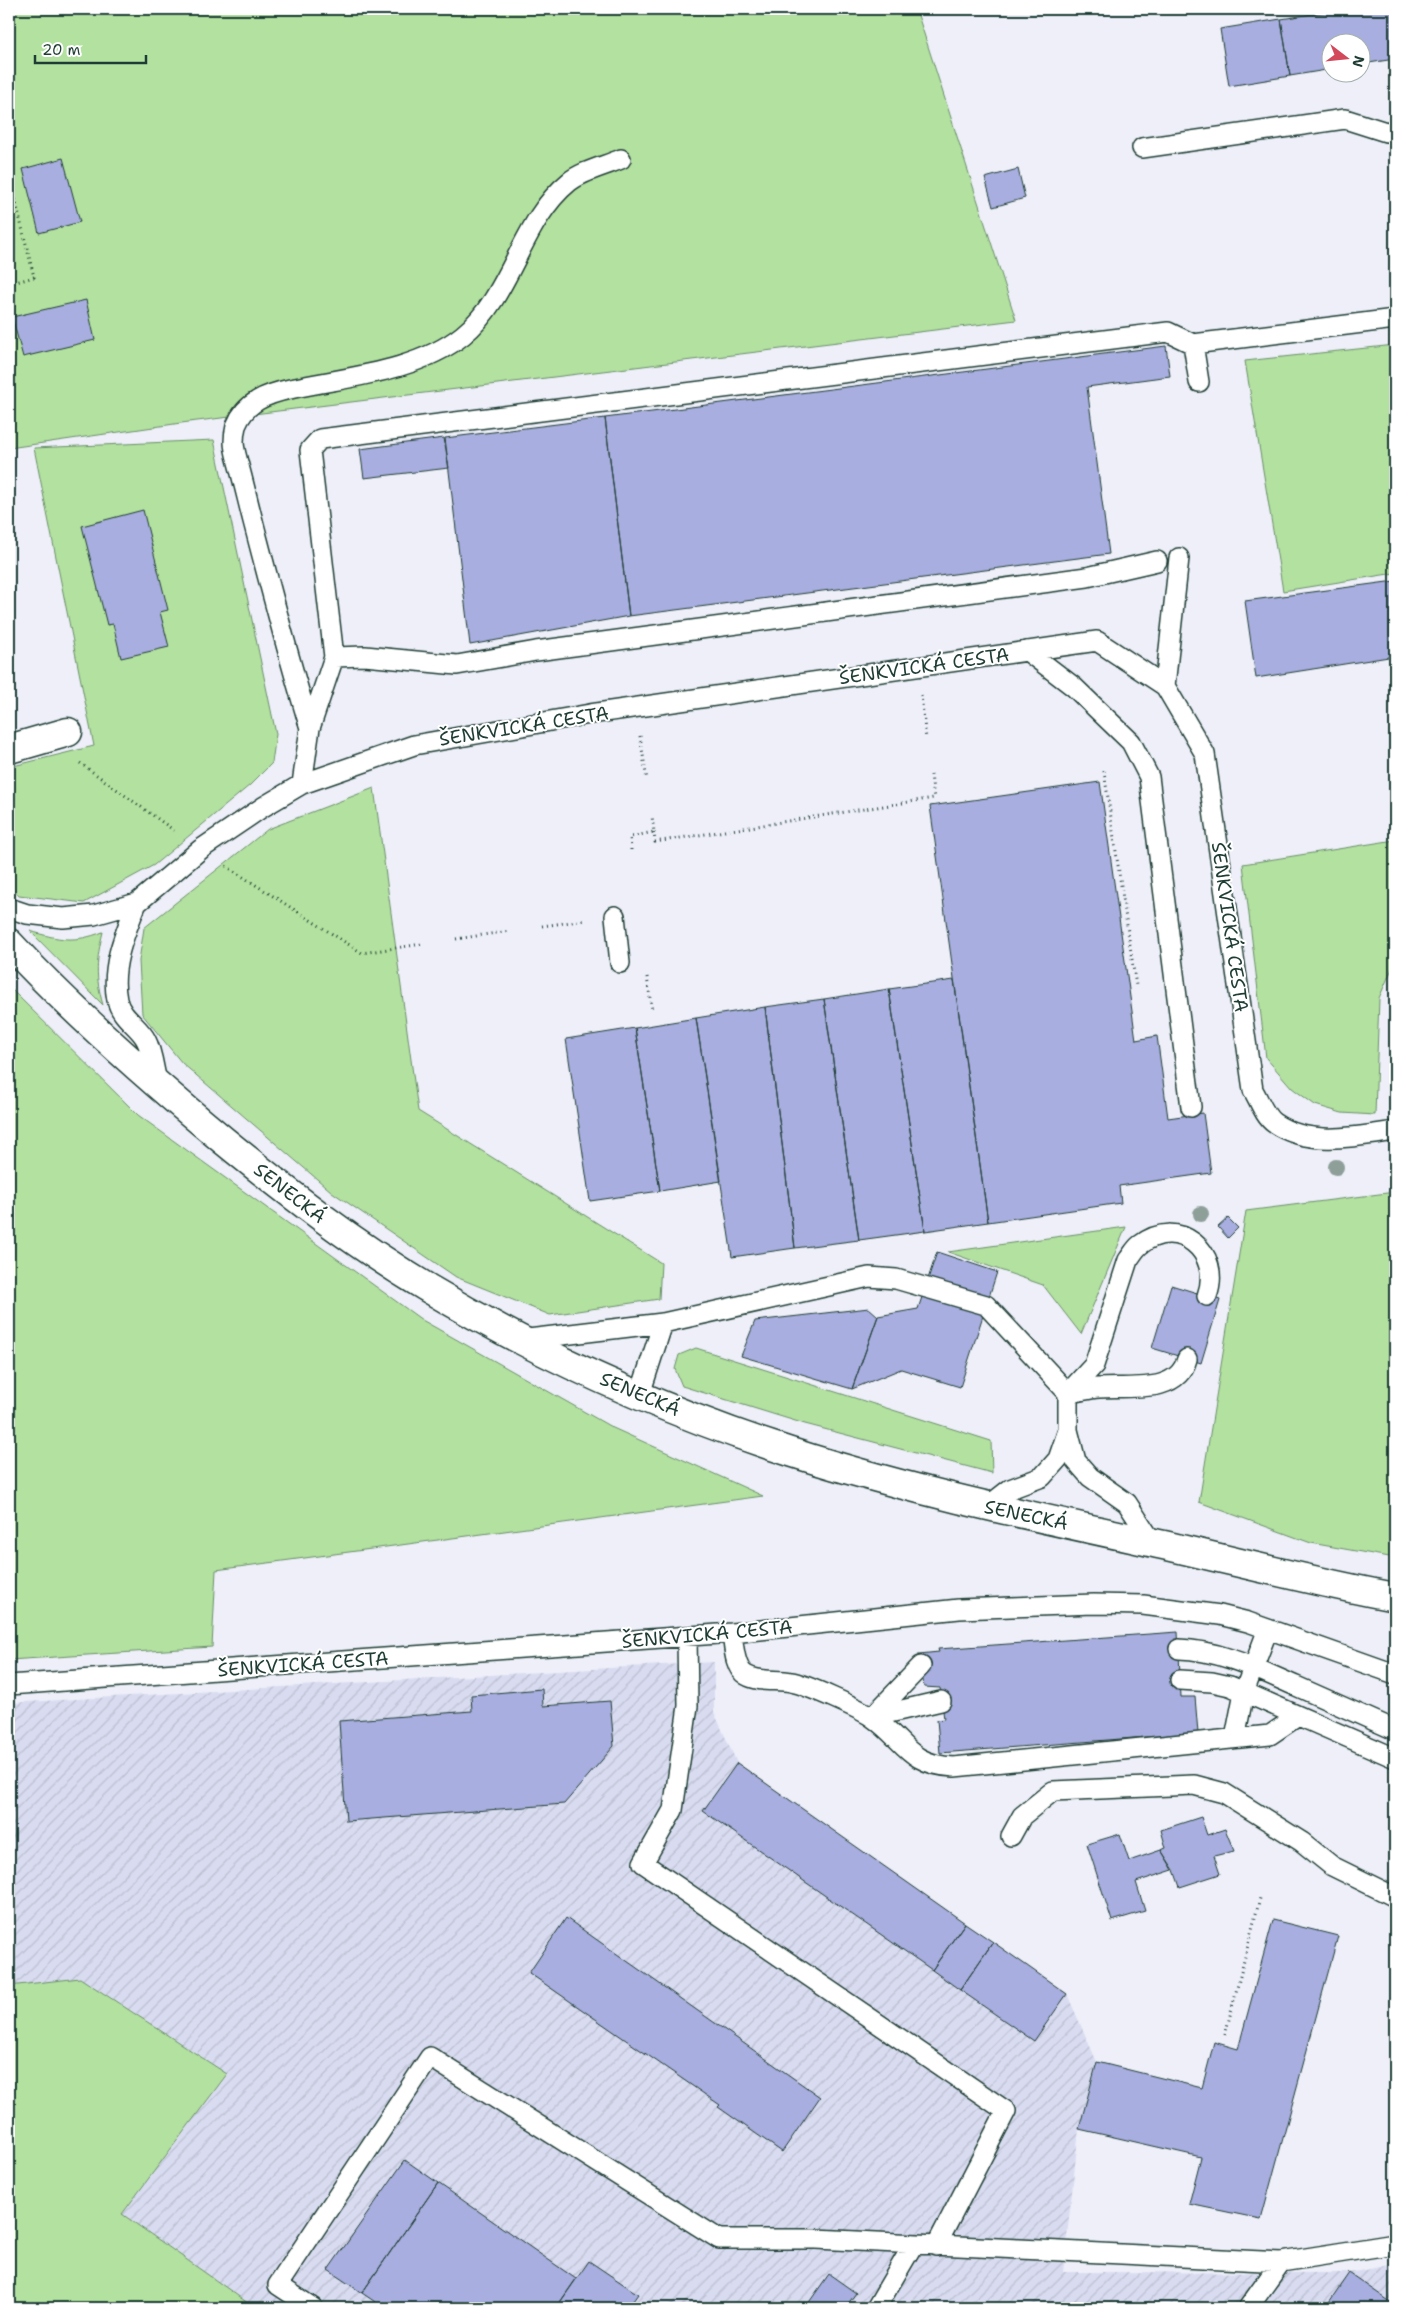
<svg xmlns="http://www.w3.org/2000/svg" width="1404" height="2317" font-family="'Shantell Sans',sans-serif">
<style>
.industrial{fill:url(#industrial-furrows)}
.green{fill:#b3e19f;stroke:#698f6a}
.building{fill:#a8aedf;stroke:#1f3d34}
.lines{fill:none;stroke-linecap:round;stroke-linejoin:round}
.lane-casing{stroke:#1f3d34;stroke-width:22}
.street-casing{stroke:#1f3d34;stroke-width:31}
.secondary-casing{stroke:#1f3d34;stroke-width:31}
.path{stroke:#1f3d34;stroke-width:3;stroke-dasharray:1 4;stroke-linecap:butt}
.lane{stroke:#fff;stroke-width:19}
.street{stroke:#fff;stroke-width:28}
.secondary{stroke:#fff;stroke-width:28}
.tree{fill:#8d9f98}
.labels{text-anchor:middle;dominant-baseline:central;stroke-width:4;stroke-linejoin:round;paint-order:stroke}
.street-label{font-size:19px;fill:#1f3d34;stroke:#fff}
</style>
<defs>
<pattern id="industrial-furrows" width="10" height="10" patternUnits="userSpaceOnUse" patternTransform="scale(1.25)"><rect width="10" height="10" fill="#d9dcf1"/><path d="M-1 1l2-2M0 10L10 0M9 11l2-2" fill="none" stroke="#babecf"/></pattern>
</defs>
<rect width="100%" height="100%" fill="#eeeff9"/>
<filter id="ink" filterUnits="userSpaceOnUse"><feTurbulence type="fractalNoise" baseFrequency=".02" numOctaves="2"/><feDisplacementMap in="SourceGraphic" scale="10" xChannelSelector="R" yChannelSelector="G"/><feConvolveMatrix kernelMatrix="1 2 1 2 8 2 1 2 1" color-interpolation-filters="sRGB"/></filter>
<g filter="url(#ink)">
<!-- industrial -->
<path class="industrial" d="M714,1662v50l23,51 330,231 30,68 -18,67 -16,143 286,1 46,-9v44h-1140l-133,-94 105,-140 -147,-96 -71,8v-283z"/>
<!-- green -->
<path class="green" d="M9,9h907l100,311 -835,103 -172,25z
M1395,345v228l-112,18 -38,-230z
M214,440l62,294 -4,29 -22,22 -96,80 -70,38 -65,-8 -10,-8v-120l85,-21 -60,-298z
M374,788l44,323 243,152 -2,36 -109,16 -94,-38 -124,-85 -150,-129 -40,-49 -3,-53 5,-33 124,-99z
M1395,840v122l-16,36 -4,117 -33,-2 -27,-8 -23,-17 -26,-30 -23,-194z
M30,931c30,9 44,12 73,1 -7,28 -8,45 0,73z
M9,987l129,128 284,205 191,108 150,68 -547,74 -4,77 -203,13z
M1395,1192v366l-84,-15 -112,-41 47,-291z
M1126,1227l-45,107 -38,-49 -95,-33z
M696,1348l295,93 1,32 -187,-49 -123,-38 -7,-17 4,-14z
M80,1978l147,96 -105,140 133,94h-246v-322z"/>
<!-- building -->
<path class="building" d="M1344,9h51v50l-33,5v-22h-30v27l-42,7 -9,-57z
M1281,19l9,57 -61,10 -9,-57z
M63,158l17,64 -41,11 -16,-64z
M1018,169l7,29 -32,9 -8,-29z
M86,300l9,40 -72,17 -11,-40z
M1166,346l4,30 -83,11 22,167 -480,62 -24,-198z
M605,418l24,198 -159,29 -25,-207z
M444,438l5,30 -85,10 -4,-29z
M143,510l25,100 -8,2 9,35 -48,11 -8,-34 -6,1 -25,-99z
M9,573l5,19 -5,1z
M1395,581v75l-139,22 -11,-77z
M1100,782l36,258 21,-4 11,82 35,-5 8,60 -92,13 2,17 -133,19 -58,-416z
M954,980l34,242 -63,9 -36,-242z
M889,989l36,242 -66,9 -35,-241z
M824,999l35,241 -64,8 -30,-241z
M765,1007l30,241 -63,9 -36,-239z
M696,1018l25,163 -61,10 -25,-163z
M635,1028l25,163 -70,10 -24,-162z
M1228,1218l10,10 -10,10 -10,-11z
M937,1252l60,20 -37,115 -59,-18 -49,20 26,-73 40,-7z
M1171,1285l49,15 -19,63 -49,-15z
M869,1308l9,8 -26,73 -111,-33 14,-35z
M1178,1632l3,65h14l3,36 -258,20 -3,-33 7,-1 -4,-31 -16,-1 -5,-33 20,-2 -1,-3z
M542,1689l1,17 67,-5 4,45 -50,58 -218,17 -7,-100 133,-10 -1,-16z
M737,1763l228,160 -33,47 -229,-159z
M1201,1817l6,18 18,-6 9,22 -20,5 6,18 -40,13 -6,-17 -13,-20 5,-2 -5,-18z
M1120,1834l9,27 32,-11 12,20 -37,12 9,29 -33,10 -25,-77z
M566,1918l254,179 -38,55 -64,-45 2,-2 -191,-132z
M1273,1920l65,16 -77,283 -72,-15 12,-47 -122,-28 18,-67 105,26 12,-46 24,7z
M965,1923l28,19 -33,48 -28,-20z
M993,1942l74,52 -33,47 -74,-51z
M405,2160l33,23 -76,110 -34,-23z
M438,2183l138,96 -20,29h-172l-22,-15z
M589,2261l49,33 -10,14h-72z
M1349,2273l46,32v3h-70z
M829,2274l27,19 -11,15h-40z"/>
<g class="lines">
<!-- lane casing -->
<g class="lane-casing">
<path id="lane" d="M1142,148l203,-29 41,13 9,-2
M1199,382l-6,-38 202,-25
M1027,651l47,36 57,55 18,35 42,330
M334,657l31,-1 92,9 79,-14 551,-74 70,-16
M1165,686l14,-128
M310,728c-21,-68 -39,-138 -57,-207 -5,-19 -9,-37 -14,-55 -2,-8 -5,-17 -5,-24 0,-5 1,-12 2,-16 9,-24 31,-32 54,-37 56,-12 127,-17 173,-54 49,-40 57,-113 106,-153 13,-11 36,-16 52,-23
M302,784l8,-56 24,-71 -24,-207 10,-11 848,-107 25,12
M137,903c-12,30 -27,64 -20,97 4,18 22,26 29,40 7,13 8,32 12,46
M9,908l18,6 36,4 31,-3 43,-12 64,-54 62,-42 39,-23 112,-39 176,-31 507,-73 68,45 40,68 48,336c6,10 12,27 21,33 35,24 82,14 121,8
M615,916l5,47
M520,1340l143,-17 206,-46 27,2 90,26 82,88v37l8,31 14,16 37,26 26,40
M1187,1359c-10,37 -60,26 -89,29 -10,1 -20,4 -30,5l26,-28 34,-105c4,-5 7,-11 12,-15 38,-30 83,7 67,51
M640,1394l23,-71
M987,1507l23,-18 32,-12 16,-18 10,-29
M732,1633c2,13 2,35 14,42 14,8 30,4 45,7 14,2 69,27 81,35 33,23 36,48 82,50l316,-32 28,-19
M687,1636l1,70 -15,104 -30,53 363,248 -70,135
M1179,1649c41,1 80,21 117,37 33,15 66,29 99,44
M1180,1680l32,2 18,4 165,72
M9,1685l723,-52 227,-24 135,-5 49,1 77,10 28,7 147,52
M872,1717l69,-16
M872,1717l49,-51
M1235,1738l9,-46 24,-63
M1011,1836l11,-20 31,-25 141,-6 30,8 78,49 30,24 63,31
M313,2308l-35,-23 152,-228 289,182h97l465,23
M876,2308l37,-63
M1248,2308l33,-46 114,-18"/>
</g>
<!-- street casing -->
<g class="street-casing">
<path id="street" d="M9,749l59,-17"/>
</g>
<!-- secondary casing -->
<g class="secondary-casing">
<path id="secondary" d="M9,943c66,71 139,135 214,197 65,53 131,104 203,147 108,65 225,118 343,158 125,42 252,69 381,97 81,18 163,40 245,55"/>
</g>
<!-- path -->
<path class="path" d="M9,284l25,-7 -24,-99
M921,695l5,44
M640,736l7,44
M80,763l96,69
M1104,771l32,215
M654,832l1,10 279,-44 -3,-23
M631,850l-1,-13 24,-5 -2,-16
M226,866l136,87 60,-9
M542,926l44,-6
M456,939l54,-8
M647,977l5,33
M1225,2035l35,-137"/>
<!-- lane -->
<use href="#lane" class="lane"/>
<!-- street -->
<use href="#street" class="street"/>
<!-- secondary -->
<use href="#secondary" class="secondary"/>
</g>
<!-- trees -->
<g class="tree">
<circle cx="1336" cy="1167" r="8"/>
<circle cx="1201" cy="1214" r="8"/>
</g>
</g>
<g class="labels">
<!-- street labels -->
<g class="street-label">
<text transform="translate(924 666) rotate(-8)">ŠENKVICKÁ CESTA</text>
<text transform="translate(524 726) rotate(-9)">ŠENKVICKÁ CESTA</text>
<text transform="translate(1230 927) rotate(82)">ŠENKVICKÁ CESTA</text>
<text transform="translate(290 1193) rotate(38)">SENECKÁ</text>
<text transform="translate(640 1394) rotate(23)">SENECKÁ</text>
<text transform="translate(1026 1515) rotate(12)">SENECKÁ</text>
<text transform="translate(707 1634) rotate(-5)">ŠENKVICKÁ CESTA</text>
<text transform="translate(303 1664) rotate(-4)">ŠENKVICKÁ CESTA</text>
</g>
</g>
<!-- margin -->
<rect width="1404" height="2317" fill="none" stroke="#fff" stroke-width="30"/>
<rect x="15" y="15" width="1374" height="2287" fill="none" stroke="#1f3d34" stroke-width="2" filter="url(#ink)"/>
<!-- north arrow -->
<g transform="translate(1346 58) rotate(106)"><circle r="24" fill="#ffffff" stroke="#a5b1ae"/>
<path d="M0-4L9 19L0 12L-9 19Z" fill="#d1495b"/>
<text y="-8" font-size="14" font-weight="bold" text-anchor="middle" fill="#1f3d34">N</text>
</g>
<!-- scale -->
<path d="M35 55v8h111v-8" fill="none" stroke="#1f3d34" stroke-width="2.5"/>
<text x="42" y="55" font-size="15" fill="#1f3d34" stroke="#ffffff" stroke-width="4" paint-order="stroke">20 m</text>
</svg>
